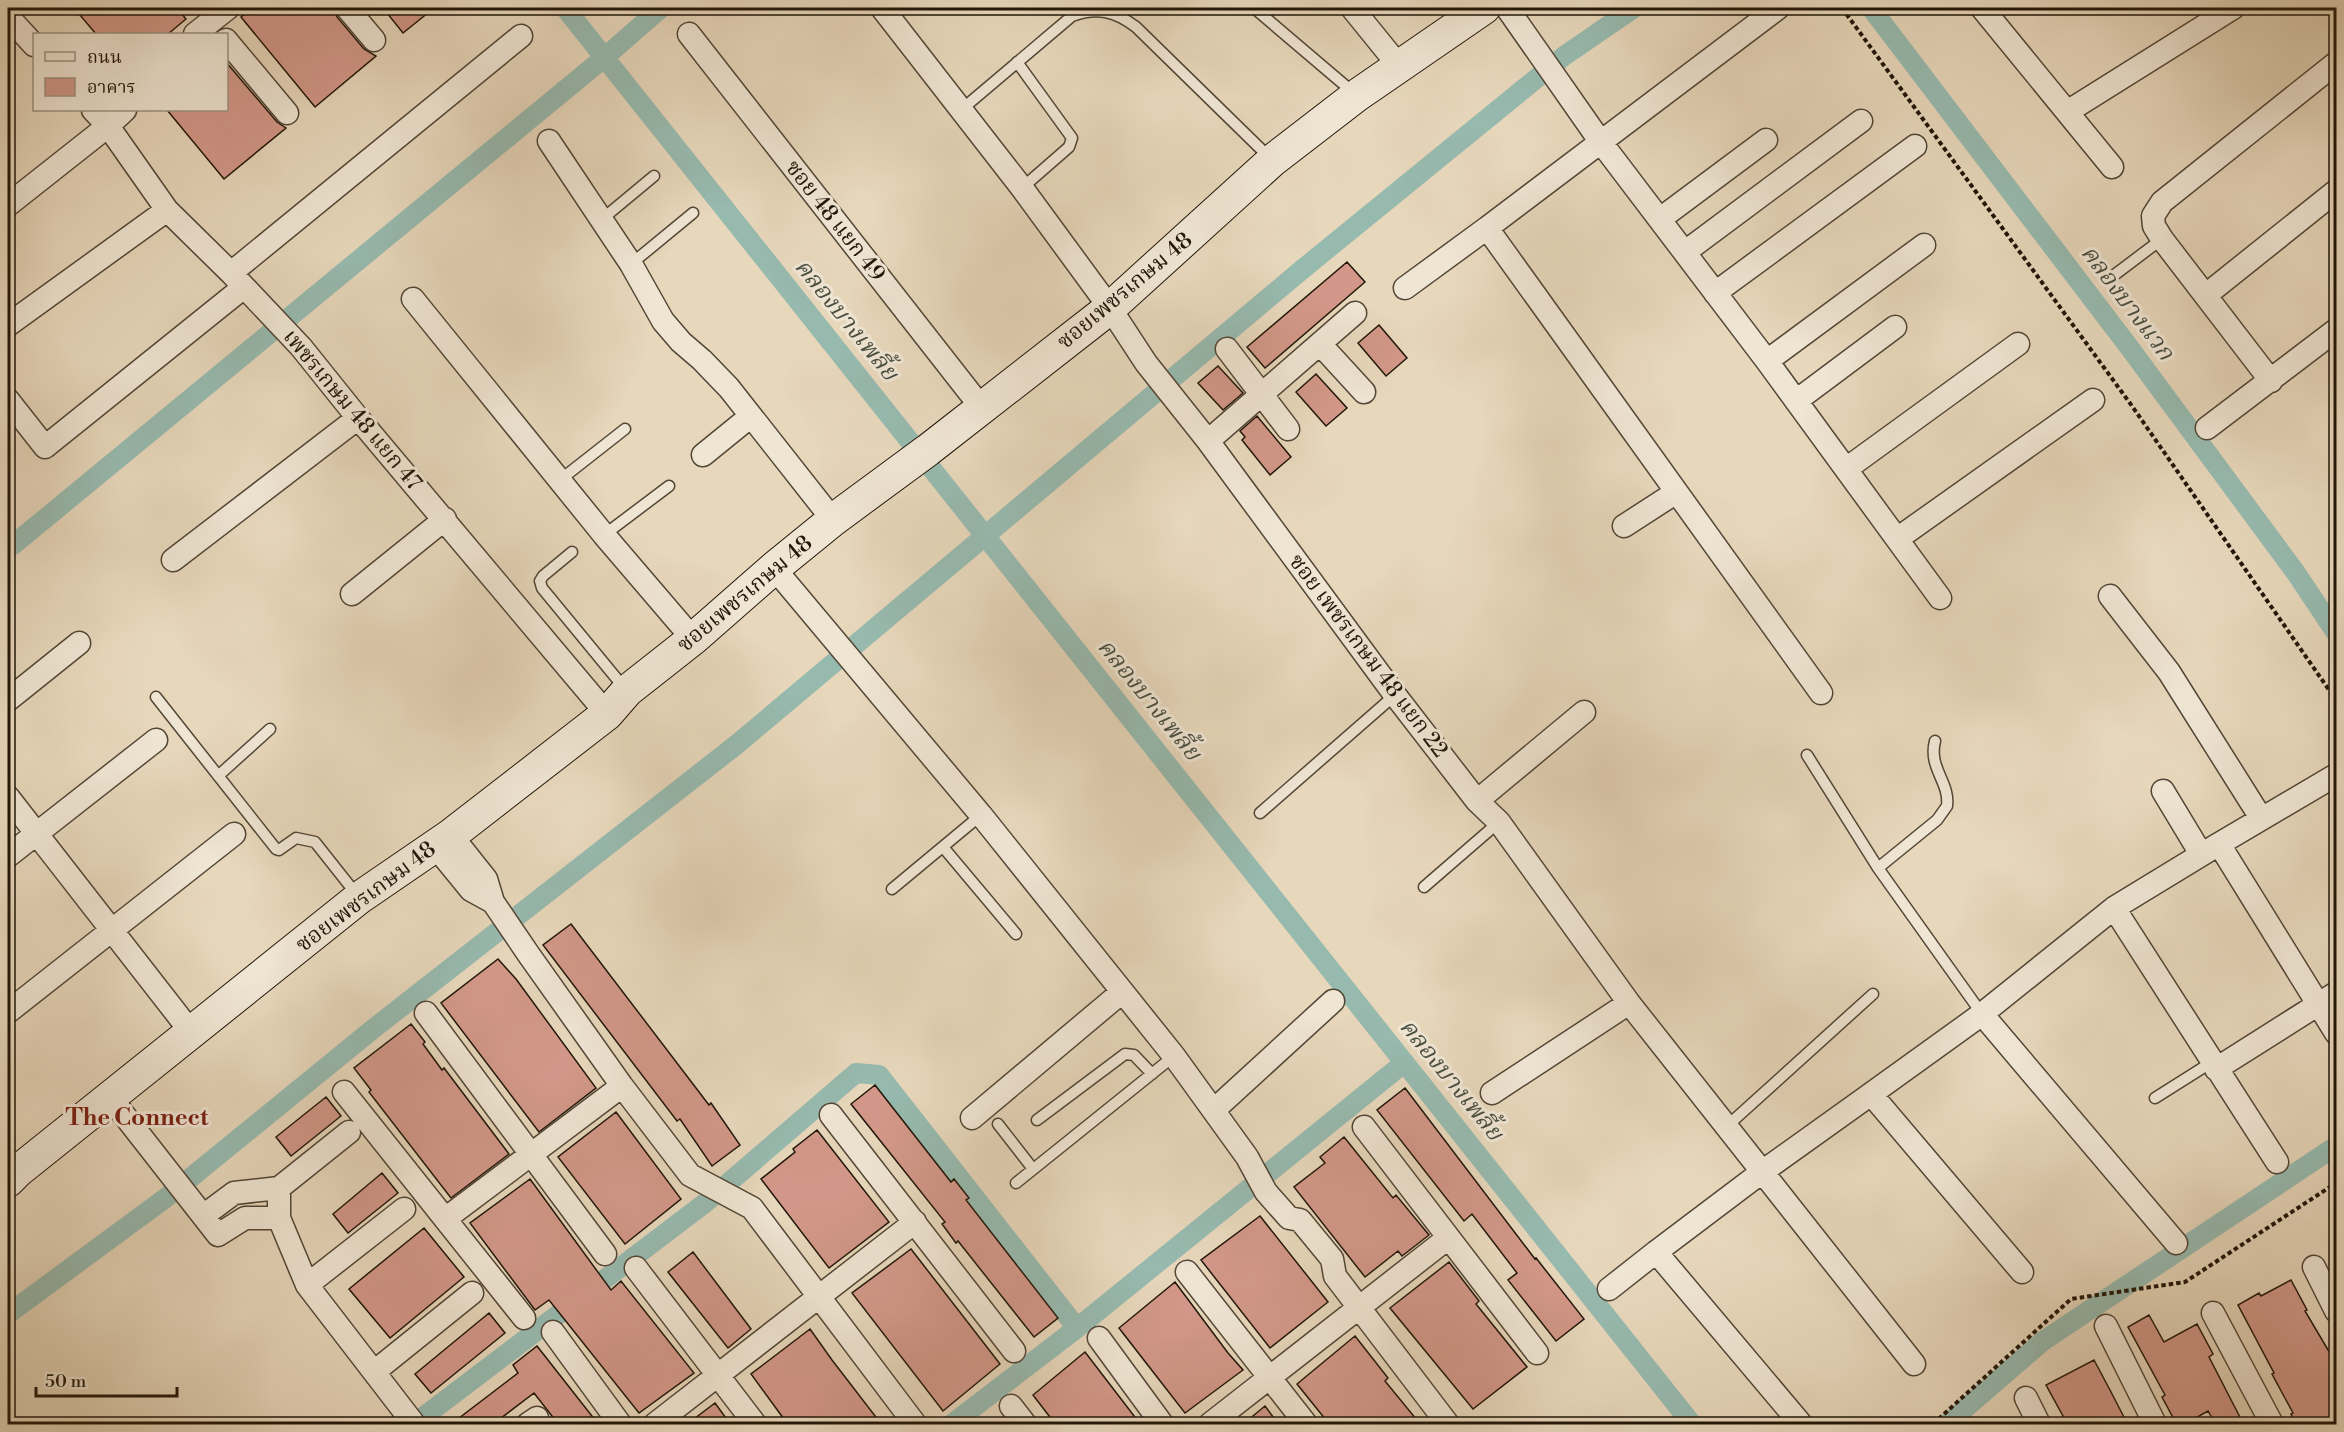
<svg xmlns="http://www.w3.org/2000/svg" width="2344" height="1432" font-family="'Libre Bodoni','Noto Serif Thai',serif">
<style>
.lines{fill:none;stroke-linecap:round;stroke-linejoin:round}
.canal{stroke:#97baaf;stroke-width:20}
.building{fill:#d29788;stroke:#211609;stroke-width:1.5}
.lane-casing{stroke:#524636;stroke-width:13}
.street-casing{stroke:#524636;stroke-width:25}
.secondary-casing{stroke:#211609;stroke-width:34}
.path{stroke:#211609;stroke-width:4;stroke-dasharray:4.5 3;stroke-linecap:butt}
.lane{stroke:#efe5d3;stroke-width:10}
.street{stroke:#efe5d3;stroke-width:22}
.secondary{stroke:#efe5d3;stroke-width:32}
.labels{text-anchor:middle;dominant-baseline:central;stroke-width:6;stroke-linejoin:round;paint-order:stroke}
.street-label{font-size:22px;fill:#211609;stroke:#efe5d3}
.water-label{font-size:24px;font-style:italic;fill:#4a4f43;stroke:#efe5d3}
.neighbourhood-label{font-size:24px;font-weight:bold;fill:#7a1f14;stroke:#efe5d3}
</style>
<rect width="100%" height="100%" fill="#e7d7bb"/>
<filter id="stains"><feTurbulence type="fractalNoise" baseFrequency=".00333" numOctaves="4"/><feColorMatrix values="0 0 0 0 .2 0 0 0 0 .09 0 0 0 0 .02 0 0 0 .5 -.17"/></filter>
<radialGradient id="worn" r=".72"><stop offset=".6" stop-color="#630" stop-opacity="0"/><stop offset="1" stop-color="#630" stop-opacity=".3"/></radialGradient>
<g class="lines">
<!-- canal -->
<path class="canal" d="M565,8l1127,1416
M1871,8l258,339 167,226 40,60
M8,538l5,7 592,-488 56,-49
M8,1314l159,-117 206,-168 363,-284 568,-477 260,-212 70,-48
M414,1424l291,-221 151,-130 23,2 198,253
M952,1424l125,-96 327,-265
M1947,1424l96,-83 293,-195"/>
</g>
<!-- building -->
<path class="building" d="M74,8h103l9,11 -18,15h-72z
M252,8h82l3,9 27,32 12,7 -61,51 -74,-90z
M383,8h51l-31,25z
M226,62l51,60 9,6 -62,51 -57,-69h59z
M1347,262l18,20 -100,86 -18,-21z
M1379,325l28,33 -21,18 -28,-33z
M1218,366l25,27 -20,17 -25,-27z
M1316,374l31,34 -21,18 -30,-34z
M1257,416l34,41 -21,18 -28,-35 3,-3 -5,-6z
M571,924l138,181 2,-2 29,42 -28,21 -32,-47 -3,2 -134,-176z
M498,959l18,20 80,109 -57,44 -98,-129z
M411,1024l14,18 -2,2 19,26 2,-2 65,86 -58,44 -82,-106 2,-2 -17,-22z
M875,1085l76,97 3,-3 15,19 -3,2 92,118 -24,19 -76,-96 -2,2 -14,-19 3,-2 -94,-118z
M1405,1088l130,171 1,-1 48,61 -28,22 -48,-61 9,-7 -45,-59 -8,7 -87,-111z
M326,1097l15,19 -50,40 -15,-19z
M616,1112l65,87 -56,45 -67,-87z
M817,1130l72,92 -60,46 -68,-89 34,-27 -2,-3z
M1344,1137l49,61 3,-3 33,40 -27,21 -4,-5 -33,26 -71,-90 31,-24 -5,-6z
M382,1173l16,20 -50,40 -15,-19z
M530,1179l81,111 10,-9 73,92 -55,40 -90,-113 -14,10 -65,-87z
M1260,1216l68,86 -58,46 -69,-88z
M424,1228l40,49 -74,61 -41,-49z
M911,1249l89,115 -57,47 -91,-118z
M693,1252l58,77 -23,19 -60,-76z
M1449,1262l30,39 -3,3 51,63 -54,42 -83,-101z
M2291,1280l16,30 -2,1 32,54v60h-41l-5,-11 2,-1 -21,-39 2,-1 -36,-68 21,-12 2,3z
M1175,1282l53,71 15,17 -58,43 -66,-85z
M489,1313l16,20 -74,60 -16,-19z
M2149,1315l15,27 33,-18 16,30 -4,3 35,68h-28l-8,-14 -25,14h-6l-15,-28 3,-2 -37,-68z
M810,1329l22,31 50,65h-94l-7,-10 -30,-41z
M1355,1336l33,42 -3,3 36,44h-91l-33,-41z
M537,1346l62,79h-40l-25,-32 -42,32h-42l68,-52 -5,-8z
M1085,1352l56,73h-85l-23,-30z
M2094,1360l16,30 18,35h-60l-22,-40z
M715,1403l16,22h-45z
M1265,1406l14,19h-37z"/>
<g class="lines">
<!-- lane casing -->
<g class="lane-casing">
<path id="lane" d="M1254,8l100,85
M1017,62l55,76 -3,9 -47,41
M961,110l111,-94c25,-9 43,-5 64,11l134,131
M601,220l53,-44
M631,264l62,-51
M2109,279l53,-40
M560,480l65,-51
M604,535l65,-49
M572,552l-29,24 -3,5 2,7 84,102
M156,697l120,152 3,1 17,-12 19,4 42,53
M1807,755l71,113 104,146
M218,776l52,-47
M1260,813l135,-118
M943,847l73,87
M1878,868l59,-48 10,-14c3,-24 -19,-38 -12,-65
M1424,887l75,-65
M892,889l89,-74
M2155,1098l57,-36
M1037,1120l88,-66 9,1 18,19
M998,1124l35,45
M1726,1127l147,-133
M1016,1183l158,-127"/>
</g>
<!-- street casing -->
<g class="street-casing">
<path id="street" d="M347,8l27,32
M882,8l140,180 88,120 36,55 62,78 187,254 82,106 22,21 130,181 285,361
M1352,8l47,58
M1507,8l93,133 167,220 173,237
M1778,8l-291,220 334,465
M1982,8l130,159
M12,21l22,24
M195,34l33,-26
M689,34l292,373
M226,40l61,73
M93,110l15,16 59,84 64,63 70,74 57,71 249,296
M2067,112l166,-104
M549,141l82,123 32,57 18,21 21,18 27,28 104,132
M8,205l100,-79 17,-16
M1660,219l106,-79
M1685,252l176,-131
M231,273l290,-237
M1405,288l82,-60
M1715,293l200,-147
M2206,295l130,-104
M413,299l191,236 89,104
M8,325l159,-115
M1320,344l44,48
M1227,349l61,80
M1767,361l157,-116
M2271,381l-109,-142 -8,-13 -1,-10 9,-14 174,-139
M8,400l37,47 199,-160
M1796,401l99,-74
M2207,428l129,-98
M1208,441l147,-128
M703,455l48,-39
M1846,469l172,-125
M1624,526l51,-33
M1897,539l196,-139
M173,560l185,-142
M774,568l207,247 193,241 73,101 19,35 23,26 11,2 32,39 3,17 112,147
M352,594l93,-75
M2110,596l59,76 92,146
M8,700l71,-57
M2163,791l38,63
M8,797l183,235
M1477,801l107,-89
M451,835l35,44 7,23 36,53 93,131 68,89 62,33 163,216
M2219,844l117,-69
M435,846l36,44 22,12
M8,856l148,-116
M2114,908l105,-64 117,189
M8,1012l226,-178
M426,1013l179,241
M1982,1014l132,-106 163,254
M2216,1069l120,-76
M344,1092l180,226
M1492,1093l137,-90
M1871,1094l111,-80 194,229
M110,1097l108,138 27,-17h34
M1214,1110l119,-109
M831,1115l183,236
M972,1118l150,-126
M1364,1127l173,226
M349,1132l-70,56v30l28,67 107,139
M203,1216l31,-23 45,-5
M445,1219l177,-133
M2314,1267l22,44
M636,1268l119,156
M1187,1272l119,152
M307,1285l97,-76
M1609,1289l47,-37
M2213,1313l59,111
M2106,1326l49,98
M553,1332l67,92
M1099,1338l63,86
M374,1372l98,-79
M2026,1398l13,26
M1011,1406l14,18
M528,1424l9,-6
M655,1424l260,-202
M1210,1424l238,-186
M1801,1424l-145,-172 106,-80 109,-78 151,178"/>
</g>
<!-- secondary casing -->
<g class="secondary-casing">
<path id="secondary" d="M8,1181l10,-10 341,-273 92,-63 156,-121 20,-23 66,-52 81,-71 59,-48 95,-70 182,-142 163,-148 83,-64 128,-88"/>
</g>
<!-- path -->
<path class="path" d="M1842,8l290,398 204,294
M1933,1424l138,-125 114,-17 151,-99"/>
<!-- lane -->
<use href="#lane" class="lane"/>
<!-- street -->
<use href="#street" class="street"/>
<!-- secondary -->
<use href="#secondary" class="secondary"/>
</g>
<g class="labels">
<!-- street labels -->
<g class="street-label">
<text transform="translate(835 221) rotate(52)">ซอย 48 แยก 49</text>
<text transform="translate(1125 291) rotate(-40)">ซอยเพชรเกษม 48</text>
<text transform="translate(352 410) rotate(50)">เพชรเกษม 48 แยก 47</text>
<text transform="translate(745 594) rotate(-40)">ซอยเพชรเกษม 48</text>
<text transform="translate(1368 656) rotate(53)">ซอย เพชรเกษม 48 แยก 22</text>
<text transform="translate(366 897) rotate(-37)">ซอยเพชรเกษม 48</text>
</g>
<!-- water labels -->
<g class="water-label">
<text transform="translate(2127 303) rotate(53)">คลองบางแวก</text>
<text transform="translate(846 320) rotate(51)">คลองบางเพลี้ย</text>
<text transform="translate(1149 700) rotate(51)">คลองบางเพลี้ย</text>
<text transform="translate(1451 1080) rotate(51)">คลองบางเพลี้ย</text>
</g>
<!-- neighbourhood labels -->
<g class="neighbourhood-label">
<text x="137" y="1118">The Connect</text>
</g>
</g>
<!-- margin -->
<rect width="2344" height="1432" fill="none" stroke="#e7d7bb" stroke-width="30"/>
<rect x="9" y="9" width="2326" height="1414" fill="none" stroke="#211609" stroke-width="3"/>
<rect x="15" y="15" width="2314" height="1402" fill="none" stroke="#211609" stroke-width="1.5"/>
<!-- legend -->
<rect x="33" y="33" width="195" height="78" fill="#efe5d3" stroke="#9d9282" stroke-width="1.5"/>
<rect x="45" y="52" width="30" height="9" fill="#efe5d3" stroke="#9d9282" stroke-width="1.5"/>
<text x="87" y="63" font-size="18" fill="#211609">ถนน</text>
<rect x="45" y="78" width="30" height="18" fill="#d29788" stroke="#9d9282" stroke-width="1.5"/>
<text x="87" y="93" font-size="18" fill="#211609">อาคาร</text>
<!-- scale -->
<path d="M36 1387v9h141v-9" fill="none" stroke="#211609" stroke-width="3"/>
<text x="45" y="1387" font-size="18" fill="#211609" stroke="#efe5d3" stroke-width="4.5" paint-order="stroke">50 m</text>
<rect width="100%" height="100%" filter="url(#stains)"/>
<rect width="100%" height="100%" fill="url(#worn)"/>
</svg>
